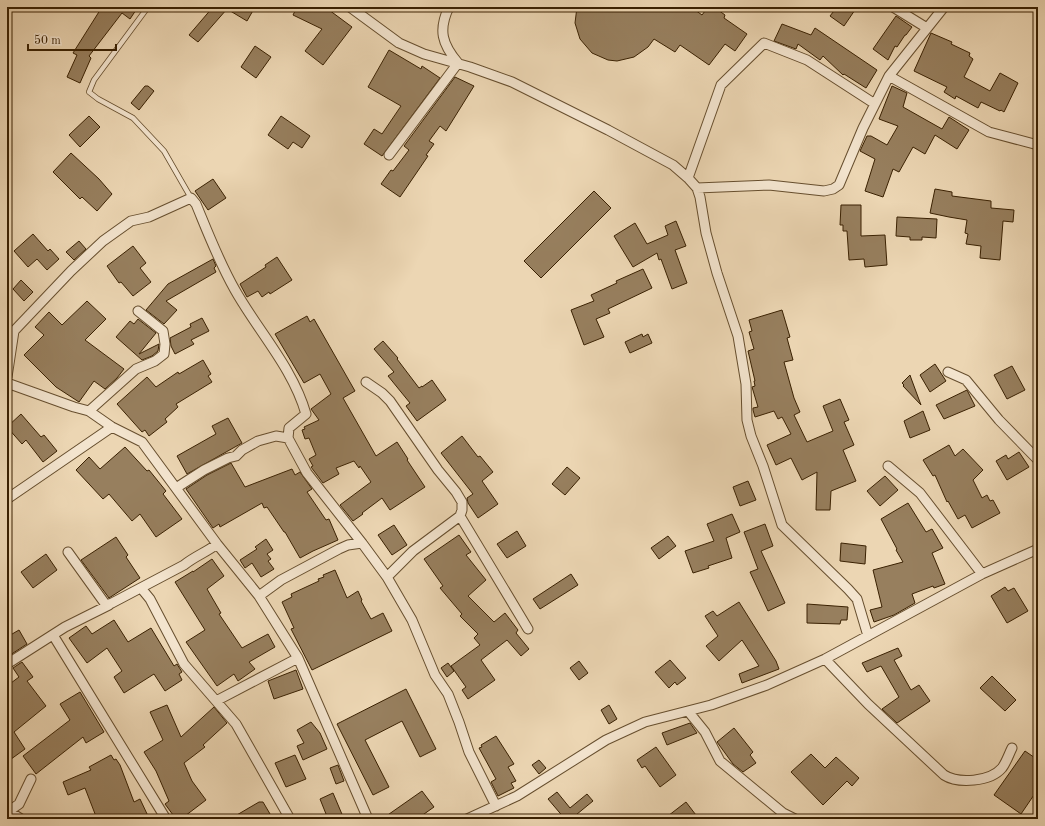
<svg xmlns="http://www.w3.org/2000/svg" width="1045" height="826" font-family="'Old Standard TT',serif">
<style>
.building{fill:#977f5e;stroke:#3a2102}
.lines{fill:none;stroke-linecap:round;stroke-linejoin:round}
.service-casing{stroke:#664e2e;stroke-width:6}
.minor-casing{stroke:#664e2e;stroke-width:11}
.service{stroke:#f3e4ce;stroke-width:4.5}
.minor{stroke:#f3e4ce;stroke-width:9}
</style>
<rect width="100%" height="100%" fill="#ecd6b3"/>
<filter id="stains"><feTurbulence type="fractalNoise" baseFrequency=".005" numOctaves="4"/><feColorMatrix values="0 0 0 0 .2 0 0 0 0 .09 0 0 0 0 .02 0 0 0 .5 -.17"/></filter>
<radialGradient id="worn" r=".72"><stop offset=".6" stop-color="#630" stop-opacity="0"/><stop offset="1" stop-color="#630" stop-opacity=".3"/></radialGradient>
<!-- building -->
<path class="building" d="M102,7h36l-8,12 -8,-6 -33,43 2,2 -11,25 -13,-6 10,-22 -4,-2z
M213,7h42l-8,14 -20,-12 -29,33 -9,-7z
M297,7h28l27,20 -29,38 -18,-14 17,-22 -29,-14z
M577,7h114l11,8 6,-8h6l11,8 -1,3 23,16 -12,17 -10,-7 -16,21 -29,-20 -5,7 -21,-13 -6,8 -14,10 -17,4 -9,-1 -16,-7 -12,-14 -5,-16z
M837,7h20l-13,19 -14,-10z
M896,16l16,11 -6,8h-1l-8,12 -2,-1 -7,14 -15,-11z
M782,24l29,11 4,-7 62,42 -11,18 -22,-14 -1,1 -20,-19 -3,4 -22,-16 -2,5 -22,-8z
M931,33l21,9 -1,2 19,9 -1,3 4,3 -9,18 26,14 10,-18 18,10 -14,29 -3,-2 -1,1 -19,-9 -3,6 -22,-12 -1,3 -11,-7 3,-5 -33,-16z
M255,46l16,11 -15,21 -15,-11z
M389,50l32,19 1,-3 18,12 -58,78 -18,-12 10,-15 8,5 19,-28 -33,-19z
M455,77l19,9 -28,45 -6,-5 -11,15 5,3 -8,11 2,1 -28,41 -19,-13 10,-14 2,1 16,-21 -5,-4z
M145,86h3l6,5 -15,19 -8,-7z
M892,86l15,7 -4,14 39,22 7,-12 20,13 -12,19 -22,-14 -10,19 -12,-7 -14,25 -6,-3 -10,28 -18,-6 10,-32 -15,-8 7,-15h4l16,9 11,-19 -19,-7z
M89,116l11,11 -20,20 -11,-12z
M281,116l29,20 -8,12 -9,-6 -5,7 -20,-14z
M71,153l28,26 13,15 -15,17 -15,-14 -2,2 -27,-27z
M213,179l13,19 -18,12 -13,-19z
M935,189l17,3v4l39,5v7l23,2 -1,12 -10,-1 -3,39 -20,-2 1,-12 -15,-2 2,-10 -3,-1 2,-13 -18,-3 -19,-4z
M594,191l17,17 -70,70 -17,-17z
M841,205h20v31l24,-1 2,30 -22,2 -1,-8 -15,1 -2,-29h-4v-6h-3z
M897,217l40,2 -1,19 -14,-1v3h-12v-3l-14,-1z
M676,221l10,25 -11,4 12,33 -15,6 -11,-30 -2,1 -2,-7 -24,14 -19,-31 21,-13 12,21 21,-9 -3,-9z
M33,234l15,17 2,-2 9,10 -12,11 -10,-11 -9,8 -14,-16z
M79,241l7,8 -12,11 -8,-8z
M133,246l13,17 -6,5 11,14 -18,14 -12,-14 -2,1 -12,-17z
M277,257l15,23 -22,14 -1,-2 -7,5 -4,-6 -11,6 -7,-13 26,-17 -1,-2z
M213,259l3,7 -2,2 2,4 -50,29 11,9 -13,14 -18,-14 22,-26z
M643,269l9,19 -44,21 2,4 -14,6 8,18 -20,8 -13,-35 23,-9 -3,-6 26,-12 -1,-2z
M21,280l12,12 -9,9 -11,-12z
M87,301l19,18 -21,21 39,29 -7,9 -12,11 -11,-8 -15,21 -23,-15 -32,-32 20,-20 -9,-8 14,-15 13,13z
M782,310l8,27 -3,1 6,22 -9,2 10,36 6,14 -6,3 13,27 26,-11 -10,-25 17,-7 9,21 -5,2 10,23 -11,5 13,31 -25,10 -1,19h-14l1,-38 -15,8 -11,-22 -15,7 -9,-20 24,-11 -9,-17 -4,2 -4,-8 -19,6 -2,-7v-2l5,-1 -6,-20 3,-1 -1,-5h1l-7,-30 6,-2 -5,-17 3,-1 -3,-11z
M307,316l3,6 4,-3 41,72 -12,7 33,58 21,-14 11,17 -1,1 18,27 -35,23 -8,-12 -20,15 1,1 -10,7 -13,-16 31,-23 -11,-16 -1,2 -5,-7 -18,7 3,6 -16,9 -12,-16 2,-1 -4,-7 7,-4 -7,-17 -4,1 -3,-9 3,-1 -1,-2 15,-7 -8,-11 20,-15 -11,-20 -16,9 -29,-49z
M202,318l7,13 -18,9 3,4 -19,10 -4,-8 -1,-8 21,-11 -1,-3z
M138,319l18,14 -17,21 20,-10 -1,7 -6,5 -10,4 -26,-23 14,-16 4,3z
M642,334l1,3 5,-3 4,9 -22,10 -5,-11z
M383,341l15,17 -1,1 22,29 3,-2v1l10,-7 14,20 -29,21 -11,-15 4,-3 -22,-27 6,-4 -20,-23z
M203,360l8,14 -3,2 4,6 -36,22 2,3 -13,12 2,3 -18,14 -4,-6 -3,2 -25,-28 30,-27 9,10 22,-15 1,2z
M935,364l11,17 -16,11 -10,-17z
M1012,366l13,24 -18,9 -13,-24z
M910,375l1,3 10,27 -18,-19 1,-1 -2,-2z
M967,390l8,16 -31,13 -8,-14z
M923,411l7,19 -20,8 -6,-17z
M21,414l20,23 3,-2 13,16 -14,11 -17,-22 -4,4 -15,-17z
M228,418l14,25 -55,31 -10,-18 39,-22 -4,-8z
M462,436l16,21 2,-1 13,16 -11,9 16,23 -20,14 -10,-15 -1,-5 6,-4 -32,-41z
M949,445l6,11 8,-7 20,21 -10,10 9,18 5,-3 3,6 3,-1 7,13 -28,15 -7,-13 -7,4 -10,-18 -1,1 -12,-27 -2,1 -10,-16z
M125,447l22,24 2,-1 17,21 -3,3 19,25 -26,18 -16,-23 -8,7 -23,-27 -6,5 -27,-29 13,-13 11,12z
M1019,452l10,15 -22,13 -11,-19 10,-6 2,4z
M231,463l14,24 47,-18 3,6 5,-3 12,17 -5,3 19,28 3,-1 9,21 -25,11 -13,7 -15,-26h-1l-17,-25 -3,1 -2,-5 -42,24 -1,-3 -6,4 -27,-39 21,-14z
M567,467l13,11 -15,17 -13,-11z
M885,476l13,14 -18,16 -13,-15z
M748,481l8,19 -16,6 -7,-19z
M908,503l18,29 6,-3 11,19 -11,5 13,31 -11,4 -1,-2 -21,8 3,9 -21,12 -20,7 -4,-12 12,-3 -9,-37 30,-8 -7,-12 1,-1 -16,-30z
M732,514l8,18 -14,6 6,20 -24,8 1,2 -16,5 -8,-22 29,-10 -7,-17z
M765,524l8,22 -12,5 24,52 -17,8 -18,-39 8,-3 -14,-37z
M394,525l13,20 -15,10 -14,-20z
M517,531l9,15 -19,12 -10,-14z
M459,535l12,17 -5,3 20,25 -18,16 26,26 11,-9 13,17 -2,3 13,16 -8,7 -14,-16 -26,20 14,20 -27,19 -6,-9 4,-3 -15,-21 29,-21 -6,-7 4,-4 -18,-18 2,-2 -22,-26 3,-2 -19,-27z
M668,536l8,10 -17,13 -8,-11z
M116,537l12,18 -2,2 14,21 -31,20 -28,-38z
M266,539l7,11 -6,4 4,5 -3,2 6,8 -13,8 -9,-14 -7,5 -5,-8 17,-11 -2,-2z
M841,543l25,3 -1,18 -25,-3z
M46,554l11,16 -24,18 -12,-16z
M212,559l12,17 -17,13 14,24 -2,1 23,34 26,-14 7,13 -26,15 6,7 -17,12 -4,-7 -17,12 -31,-44 19,-12 -30,-48 18,-11v1z
M335,570l12,28 11,-7 4,9 -1,1 10,18 12,-6 9,18 -80,39 -21,-41 3,-1 -12,-26 10,-5 -1,-3 28,-13 -1,-2 6,-2 -1,-2z
M571,574l7,11 -38,24 -7,-10z
M1005,587l3,4 6,-3 14,23 -21,12 -16,-27z
M739,602l37,59 3,8 -37,14 -3,-9 20,-8 -17,-26 -23,21 -13,-15 12,-10 -13,-20 8,-5 4,5z
M807,604l41,3 -1,13h-6l-1,4 -33,-1z
M114,620l14,22 23,-14 23,38 3,-2 5,8 -3,2 3,6 -17,11 -11,-17 -30,19 -10,-16 8,-6 -15,-23 -20,15 -18,-25 17,-12 6,8z
M19,630l8,14 -20,13v-20z
M898,648l4,8 -8,4 17,30 8,-5 11,16 -33,22 -15,-14 17,-12 -18,-31 -14,6 -5,-9z
M670,660l16,18 -9,7 -2,-3 -6,6 -14,-16z
M579,661l9,12 -9,7 -9,-12z
M22,662l11,15 -6,4 19,25 -32,26 11,17 -18,13v-76l12,-9 -6,-9z
M448,663l6,8 -7,6 -6,-9z
M296,670l7,19 -29,10 -6,-18z
M992,676l24,24 -11,11 -25,-23z
M406,689l30,60 -16,8 -18,-36 -37,19 24,47 -16,8 -36,-71z
M80,692l24,40 -18,11 -3,-6 -47,37 -13,-18 47,-36 -10,-16z
M167,705l14,32 33,-30 13,16 -24,22 2,2 -21,16 8,18 14,19 -25,19h-5l-11,-15 4,-3 -13,-30 -12,-19 19,-12 -13,-28z
M609,705l8,14 -8,5 -8,-14z
M311,722l9,11 7,16 -24,11 -6,-14 7,-3 -7,-13z
M690,723l7,10 -30,12 -5,-12z
M734,728l19,24 -3,3 6,8 -13,9 -10,-8 -16,-22z
M496,736l18,28 -6,3 8,14 -5,2 3,5 -16,8 -7,-14 5,-3 -17,-31 3,-1 -1,-2z
M656,747l20,28 -16,12 -15,-21 -3,2 -5,-8z
M1025,751l13,9v29l-17,25 -27,-19z
M811,754l14,14 11,-11 23,21 -7,8 -5,-5 -24,24 -32,-33z
M111,755l3,5 2,-1 4,6 14,37 6,-3 8,17 -7,3h-44l-12,-31 -17,7 -5,-13 28,-12 -2,-3z
M295,755l11,24 -20,8 -11,-24z
M539,760l7,8 -7,6 -7,-9z
M338,765l6,16 -8,3 -6,-16z
M422,791l12,16 -17,12h-35z
M557,792l13,16 17,-14 6,7 -22,18h-6l-17,-20z
M333,793l11,26h-16l-8,-20z
M259,802h4l10,17h-43z
M686,802l13,17h-35z"/>
<g class="lines">
<!-- service casing -->
<g class="service-casing">
<path id="service" d="M148,7l-54,73 -5,12 9,7 35,19 31,33 27,47"/>
</g>
<!-- minor casing -->
<g class="minor-casing">
<path id="minor" d="M350,7l49,36 25,11 46,13 42,15 96,48 65,35 15,13 9,10 3,9 6,36 11,40 21,63 8,48 1,36 4,16 12,30 19,59 66,64 9,10 11,37
M449,7c-11,23 -7,37 9,56
M893,7l34,21
M889,76l100,56 49,13
M389,155l69,-92
M688,178l33,-93 43,-42 43,17 68,44
M697,188l72,-3 55,6 9,-2 6,-4 24,-57 26,-52 55,-69
M948,372l18,8 33,40 39,40
M7,377l7,-46 57,-60 32,-30 28,-20 18,-4 42,-19 5,6c12,29 23,58 39,86 23,41 58,78 71,124l-17,14 -1,10 19,35 55,70 25,34 25,43 23,55 13,19 11,28 10,30 27,54
M366,382l16,11 8,8 48,69 18,22 6,10v8l-2,6 -47,35 -26,26
M7,383l67,24 15,4 23,16 30,15 75,102 42,52 39,62 70,161
M89,411l47,-42 19,-8 9,-7 1,-10 -2,-13 -25,-20
M888,466l32,27 62,81
M176,488l28,-18 24,-12 8,-2 6,-6 16,-9 18,-5 12,2
M7,499l105,-72
M460,516l68,113
M68,552l38,53 6,-2 72,-38c11,-9 23,-13 33,-21
M141,588l9,11 34,65 52,60 54,95
M259,596l22,-16 58,-31 9,-4 14,-2
M53,635l113,184
M825,659l43,45 76,71c14,9 46,7 58,-7 4,-5 7,-14 10,-20
M7,664l58,-37 44,-22
M216,701l82,-43
M688,711l17,21 15,29 63,52 12,6
M7,810l14,9
M9,811l10,-7 12,-25
M467,819l50,-23 89,-56 39,-18 66,-17 56,-20 58,-26 157,-85 56,-25"/>
</g>
<!-- service -->
<use href="#service" class="service"/>
<!-- minor -->
<use href="#minor" class="minor"/>
</g>
<!-- margin -->
<rect width="1045" height="826" fill="none" stroke="#ecd6b3" stroke-width="24"/>
<rect x="8" y="8" width="1029" height="810" fill="none" stroke="#3a2102" stroke-width="2"/>
<rect x="12" y="12" width="1021" height="802" fill="none" stroke="#3a2102"/>
<!-- scale -->
<path d="M28 44v6h88v-6" fill="none" stroke="#3a2102" stroke-width="2"/>
<text x="34" y="44" font-size="12" fill="#3a2102" stroke="#f3e4ce" stroke-width="3" paint-order="stroke">50 m</text>
<rect width="100%" height="100%" filter="url(#stains)"/>
<rect width="100%" height="100%" fill="url(#worn)"/>
</svg>
